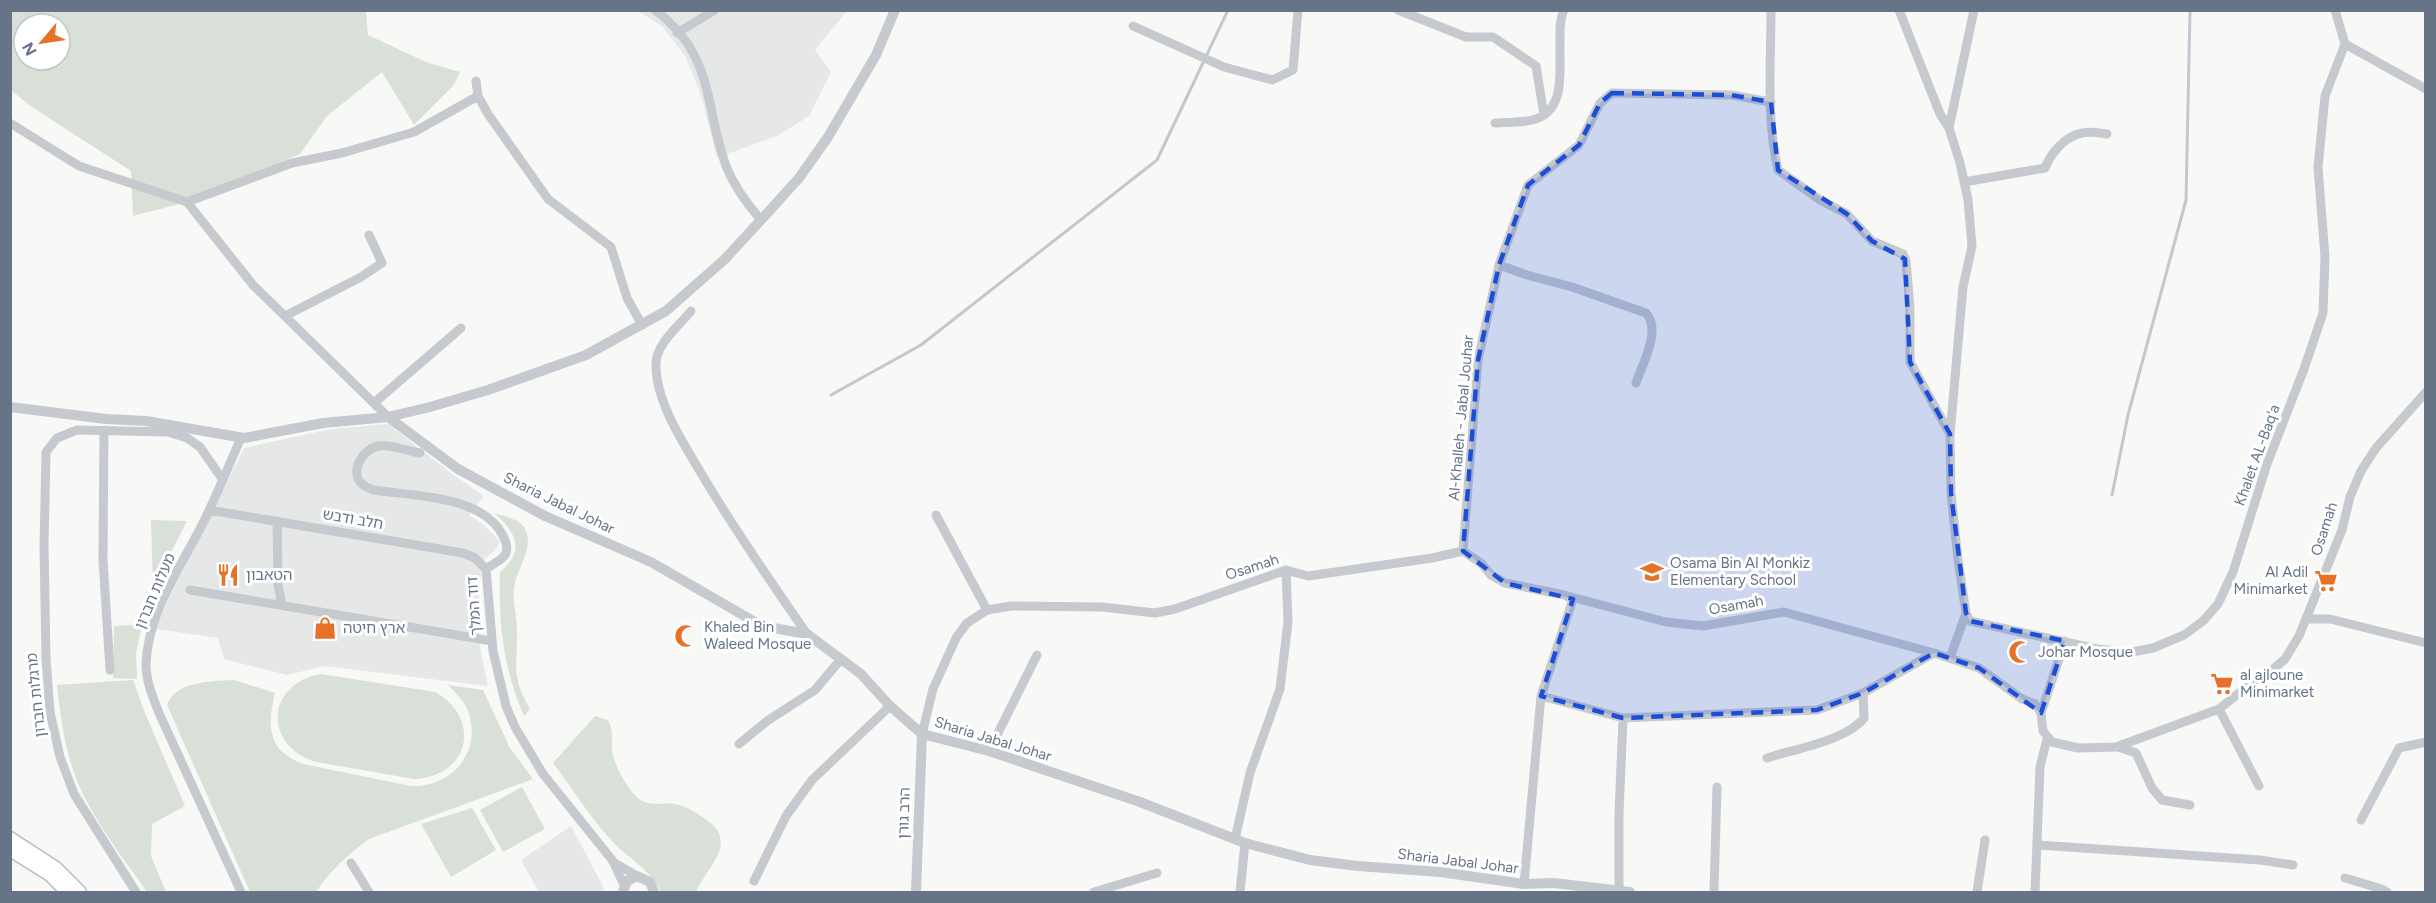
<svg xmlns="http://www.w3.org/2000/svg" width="2436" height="903" font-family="Figtree,'Noto Sans Hebrew',sans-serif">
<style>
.built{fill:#e6e7e7}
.green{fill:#d9e0d7;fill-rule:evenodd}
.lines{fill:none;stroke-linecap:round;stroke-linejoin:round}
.stream{stroke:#c1c9cf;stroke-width:3}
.secondary-casing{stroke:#b8bcc2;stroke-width:15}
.minor{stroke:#c6c9cd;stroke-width:9}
.tertiary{stroke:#c6c9cd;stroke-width:10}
.secondary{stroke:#fff;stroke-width:12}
.marked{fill:#1d4ed8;fill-opacity:0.2;stroke:#1d4ed8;stroke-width:4.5;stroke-dasharray:12 8;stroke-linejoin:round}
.labels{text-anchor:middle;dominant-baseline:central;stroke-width:6;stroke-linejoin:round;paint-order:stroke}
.street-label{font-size:15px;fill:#677487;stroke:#fff}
.poi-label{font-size:15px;fill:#677487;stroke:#fff;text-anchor:start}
</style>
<rect width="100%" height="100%" fill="#f8f8f6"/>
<!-- built -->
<path class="built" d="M638,11h209l-32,39 16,22 -22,44 -30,19 -62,23 -17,-66 -15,-36 -23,-30z
M388,424l63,49 33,23 -15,19 12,8 19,18 -5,10 -10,7 -6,26 -1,39 3,30 7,33 -164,-20 -37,9 -63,-16 -6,-21 -62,-9 12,-29 76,-152 87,-19z
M571,826l32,60 1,6h-65l-18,-32z"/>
<!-- green -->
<path class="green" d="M10,11h356l2,24 58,27 34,10 -7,14 -39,39 -32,-53 -55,44 -27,38 -113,48 -54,14 -2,-45 -102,-66 -18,-15zM24,24h36v36h-36z
M494,513c12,4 30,6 33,21 5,16 -11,37 -13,53 -2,15 3,28 3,42 1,35 -7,47 13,80l-6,7c-20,-44 -26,-95 -24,-144 26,-22 16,-40 -6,-59z
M151,520l36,1 -34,66z
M142,624l-6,29 1,26 -24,-1 1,-52z
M321,674l114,18c48,27 34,85 -21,87l-98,-17c-54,-17 -50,-78 5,-88z
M133,680l12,33 40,93 -33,18 -1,32 15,36h-19c-21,-30 -44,-59 -61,-92 -19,-35 -25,-76 -29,-115z
M234,680l41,13c-8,33 -8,57 28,71l108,22c40,2 72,-34 57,-75 -4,-10 -12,-18 -20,-26l35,5 27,58 23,31 -164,60c-20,14 -40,33 -53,53h-66l-83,-187c8,-24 45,-24 67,-25z
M595,716l13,4c6,11 3,19 4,31 1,12 17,41 27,48 10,8 24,3 36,5 11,2 20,8 29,14 37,24 3,48 -8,74h-35c-10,-20 -25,-29 -41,-43 -24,-22 -47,-60 -67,-86z
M522,787l23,42 -42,23 -23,-42z
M472,808l24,42 -45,27 -30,-53z"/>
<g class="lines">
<!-- stream -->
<path class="stream" d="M831,395l90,-50 236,-185 71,-150
M2112,495l16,-80 58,-215 4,-190"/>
<!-- secondary casing -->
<g class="secondary-casing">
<path id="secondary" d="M10,838l46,30 24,24
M10,850l40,25 17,17"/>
</g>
<!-- minor -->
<path class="minor" d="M655,10c60,45 49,95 71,156 8,20 21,38 35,54
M1398,10l68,27h27l43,29 8,49
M1771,10c0,53 -5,109 7,160l42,30 27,14 25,27 31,13 3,7 4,47v54l40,72
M1899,10l41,104 9,14 11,35 8,37 4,46 -9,41 -13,147 1,59 7,67 8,53 -16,45
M2335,10l10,34 81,45
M1133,26l91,41 48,13 21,-10 5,-60
M677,33l38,-23
M476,81l2,15 10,18 60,85 63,48 16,51 15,27
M10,123l69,43 108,36 66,83 135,132
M1495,123c12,-1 25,0 37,-3 35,-8 27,-50 28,-77 0,-11 -1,-22 4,-33
M1949,128l25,-118
M1964,182l81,-14c6,-15 20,-32 37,-35 8,-2 17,0 25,1
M187,202l105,-39 50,-10 72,-21 64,-36
M1499,265l28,10 45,12 74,26c16,18 -4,51 -10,70
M691,311c-12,15 -35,33 -35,53 -1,36 27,79 45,109 33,56 69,108 106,161
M285,316l76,-39 21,-14 -13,-28
M374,403l87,-75
M104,430l-1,130 7,110
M420,453c-12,-2 -30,-9 -42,-7 -13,3 -25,19 -20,33 3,6 10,9 15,11 39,6 108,5 129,44 12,22 0,24 -16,35l7,82 13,55 9,21 28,47 70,87 11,24
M209,510l254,43 12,5 11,11
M936,515l51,95
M277,521l1,64 4,20
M1463,551l15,-191 21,-95 29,-80 51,-40 21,-42 12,-10 119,2 40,7
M190,590l302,51
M1966,613l4,8 127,28 35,3 21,-4 31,-13 19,-14 15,-17 15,-32 34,-108 37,-95 19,-56 2,-56 -7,-90 7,-71 20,-52
M2306,619h24l96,24
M1541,696l82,22 194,-8 46,-17 71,-40
M2219,709l40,77
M2041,713l24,-72
M922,734l11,-45 23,-51 11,-15 20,-13 24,-4 91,1 53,6 20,-4 111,-39 22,6 124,-18 31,-7 18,12 10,12 14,8 55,11 106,28 37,4 81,-14 150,41 45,15 43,31 13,5 6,9 2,18 9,11 26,6 38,-1 103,-38 35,-28 16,-9 15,-13 14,-23 43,-106 8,-33 11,-26 15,-23 50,-56
M739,744l28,-23 48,-31 26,-31
M2118,747l18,6 16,35 10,12 28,5
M989,751l48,-96
M1767,758c27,-9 79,-17 97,-40l-1,-25
M2361,820l38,-72 27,-6
M1235,839l15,-66 30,-84 8,-67 -2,-52
M2038,845l222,15 33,5
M351,863l18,29
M615,863l22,13
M2345,878l37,11 5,3
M754,881l32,-65 26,-36 78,-74
M1524,884l17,-188 32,-97 -5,-2
M1619,891v-78l4,-95
M136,892l-62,-98 -14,-37 -10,-45 -4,-53 -2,-114 2,-93 11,-14 20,-8 91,2 19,6 13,9 23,33
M241,892l-82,-179c-6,-15 -13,-32 -13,-48 1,-50 34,-97 56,-140 14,-28 26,-58 39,-87
M1094,892l63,-19
M1240,892l5,-49
M1714,892l3,-105
M1977,892l8,-52
M2035,892l5,-125 7,-28"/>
<!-- tertiary -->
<path class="tertiary" d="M10,407l96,12 40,2 98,17 79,-15 65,-6 42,-10 58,-17 98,-35 80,-44 59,-52 46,-50 28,-31 29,-41 48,-82 19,-45
M388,417l70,52 87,47 106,46 111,64 45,8 54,40 29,32 32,28 67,17 151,51 105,41 65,17 48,6 82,6 84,12 30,-1 76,9
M623,892l4,-11 10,-5 13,6 4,10
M916,892l6,-158"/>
<!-- secondary -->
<use href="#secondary" class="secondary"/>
</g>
<!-- marked area -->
<path class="marked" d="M1612,93l119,2 40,7 7,68 69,44 25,27 33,18 5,103 40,72 1,59 15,120 4,8 95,20 -24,72 -62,-45 -45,-15 -71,40 -46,17 -194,8 -82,-22 32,-97 -68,-16 -42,-32 15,-191 21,-95 29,-80 51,-40 21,-42z"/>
<!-- icons -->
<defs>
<g id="school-bare" transform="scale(1.8)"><path d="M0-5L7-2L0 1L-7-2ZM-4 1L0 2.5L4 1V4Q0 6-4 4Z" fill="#e67128" stroke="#fff" stroke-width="2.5" paint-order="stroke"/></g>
<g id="restaurant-bare" transform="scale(1.8)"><path d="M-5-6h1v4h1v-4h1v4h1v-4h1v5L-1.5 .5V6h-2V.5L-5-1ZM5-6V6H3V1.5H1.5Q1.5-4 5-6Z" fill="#e67128" stroke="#fff" stroke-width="2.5" paint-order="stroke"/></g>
<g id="supermarket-bare" transform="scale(1.8)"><path d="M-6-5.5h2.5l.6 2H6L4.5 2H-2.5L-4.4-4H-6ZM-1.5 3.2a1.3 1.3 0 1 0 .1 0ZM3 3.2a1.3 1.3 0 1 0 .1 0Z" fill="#e67128" stroke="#fff" stroke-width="2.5" paint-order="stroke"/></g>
<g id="shop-bare" transform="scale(1.8)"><path d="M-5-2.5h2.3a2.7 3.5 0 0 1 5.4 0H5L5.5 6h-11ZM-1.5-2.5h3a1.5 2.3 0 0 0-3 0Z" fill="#e67128" stroke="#fff" stroke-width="2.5" paint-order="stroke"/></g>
<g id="mosque-bare" transform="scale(1.8)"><path d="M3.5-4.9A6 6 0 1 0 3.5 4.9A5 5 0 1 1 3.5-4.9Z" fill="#e67128" stroke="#fff" stroke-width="2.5" paint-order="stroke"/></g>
</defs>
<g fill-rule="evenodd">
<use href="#school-bare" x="1652" y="572"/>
<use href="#restaurant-bare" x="228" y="575"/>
<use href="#supermarket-bare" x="2326" y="581"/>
<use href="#shop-bare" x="325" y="628"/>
<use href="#mosque-bare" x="686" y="636"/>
<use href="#mosque-bare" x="2020" y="652"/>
<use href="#supermarket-bare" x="2222" y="684"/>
</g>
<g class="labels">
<!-- street labels -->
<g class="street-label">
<text transform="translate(1461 418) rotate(-85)">Al-Khalleh - Jabal Jouhar</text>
<text transform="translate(2257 455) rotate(-70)">Khalet AL-Baq'a</text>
<text transform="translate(559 503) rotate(26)">Sharia Jabal Johar</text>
<text transform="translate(353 519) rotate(10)">חלב ודבש</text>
<text transform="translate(2324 529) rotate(-72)">Osamah</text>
<text transform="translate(1252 567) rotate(-18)">Osamah</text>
<text transform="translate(155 591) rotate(-67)">מעלות חברון</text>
<text transform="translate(1736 605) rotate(-10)">Osamah</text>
<text transform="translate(474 606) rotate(-94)">דוד המלך</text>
<text transform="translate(36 695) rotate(-96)">מרגלות חברון</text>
<text transform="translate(993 739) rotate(17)">Sharia Jabal Johar</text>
<text transform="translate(904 813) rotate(-88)">הרב גורן</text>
<text transform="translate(1458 861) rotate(7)">Sharia Jabal Johar</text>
</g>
<!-- poi labels -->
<g class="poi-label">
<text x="1670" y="563">Osama Bin Al Monkiz<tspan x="1670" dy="17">Elementary School</tspan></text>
<text x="2308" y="572" text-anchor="end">Al Adil<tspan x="2308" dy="17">Minimarket</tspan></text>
<text x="246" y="575">הטאבון</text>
<text x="704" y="627">Khaled Bin<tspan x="704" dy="17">Waleed Mosque</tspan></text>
<text x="343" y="628">ארץ חיטה</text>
<text x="2038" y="652">Johar Mosque</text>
<text x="2240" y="675">al ajloune<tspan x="2240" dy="17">Minimarket</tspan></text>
</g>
</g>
<!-- border -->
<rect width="2436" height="903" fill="none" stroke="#677487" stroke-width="24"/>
<!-- north arrow -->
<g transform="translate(42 42) rotate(241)"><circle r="28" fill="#ffffff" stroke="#c2c7cf" stroke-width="1.5"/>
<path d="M0-4.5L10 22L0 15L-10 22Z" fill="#e67128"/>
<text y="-9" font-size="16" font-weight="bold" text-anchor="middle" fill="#677487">N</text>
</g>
</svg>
